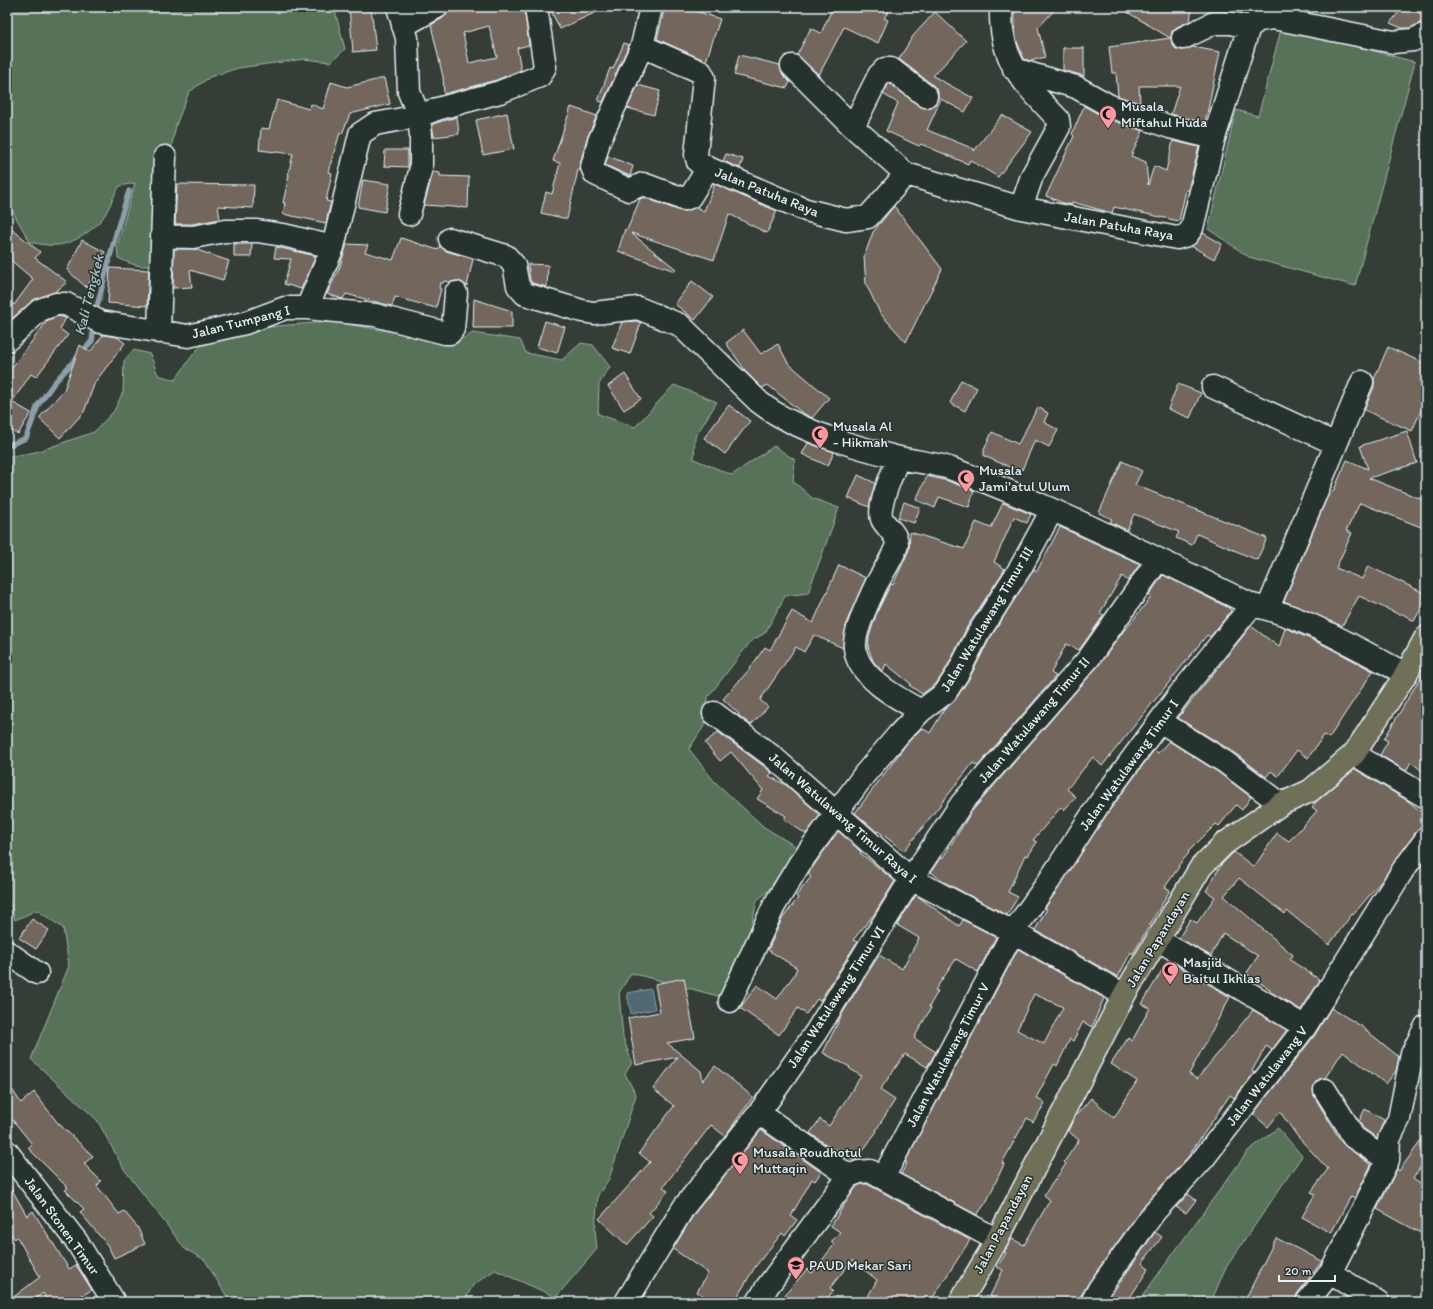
<svg xmlns="http://www.w3.org/2000/svg" width="1433" height="1309" font-family="Itim,sans-serif">
<style>
.green{fill:#577258;stroke:#a0b2a8}
.water{fill:#516975;stroke:#8d9fa9}
.lines{fill:none;stroke-linecap:round;stroke-linejoin:round}
.stream{stroke:#8d9fa9;stroke-width:5.5}
.building{fill:#72665d;stroke:#e8f1f8;fill-rule:evenodd}
.minor-casing{stroke:#e8f1f8;stroke-width:25}
.major-casing{stroke:#e8f1f8;stroke-width:25}
.minor{stroke:#26332d;stroke-width:22}
.major{stroke:#706f59;stroke-width:22}
.labels{text-anchor:middle;dominant-baseline:central;stroke-width:3;stroke-linejoin:round;paint-order:stroke}
.poi-label{font-size:14px;fill:#e8f1f8;stroke:#26332d;text-anchor:start}
.street-label{font-size:14px;fill:#e8f1f8;stroke:#26332d}
.water-label{font-size:15px;font-style:italic;fill:#acbbc4;stroke:#26332d}
</style>
<rect width="100%" height="100%" fill="#353d37"/>
<filter id="ink" filterUnits="userSpaceOnUse"><feTurbulence type="fractalNoise" baseFrequency=".025" numOctaves="2"/><feDisplacementMap in="SourceGraphic" scale="8" xChannelSelector="R" yChannelSelector="G"/><feConvolveMatrix kernelMatrix="1 2 1 2 8 2 1 2 1" color-interpolation-filters="sRGB"/></filter>
<g filter="url(#ink)">
<!-- green -->
<path class="green" d="M7,7h327l11,42 -14,13 -27,-3 -66,9 -28,9 -21,15 -13,33 -5,24 -16,115c-14,5 -24,0 -37,-6l-1,-12 18,-63 -15,3c-6,8 -8,16 -13,25 -8,16 -31,32 -49,34 -10,1 -18,-1 -28,-3l-23,-40z
M1282,26l133,36 -60,224 -106,-29 -41,-28 28,-119 22,6z
M336,322l118,21 19,-10 47,7 6,13 36,7 19,-17 12,2 17,22 -11,17 -1,30 37,13 39,-42 43,17 -22,35 -1,22 38,16 42,-29 21,14 -2,21 19,17 27,10 -31,85 -23,3 -20,37 -14,8 -43,56 -2,26 -17,26 25,32 50,46 34,21 -31,44 -10,8 -10,46 -23,43 -6,7 -87,-23 -12,20 4,44 9,26 -7,11 11,21 -27,84 -11,16 -3,34 2,20 -41,48 -61,-27 -22,15 -9,17h-234l-25,-42 -20,-11 -61,-80 -27,-49 -66,-61 38,-93 -6,-38 -26,-18 -22,10 -8,-26v-437l29,-5 58,-20 20,-21 9,-19 1,-31 9,-11 17,4 8,21 17,5c8,-10 18,-28 28,-36 18,-16 106,-21 133,-22z
M1278,1128l24,28 -77,113 -14,33h-73l110,-151z"/>
<!-- water -->
<path class="water" d="M651,989l4,20 -24,5 -4,-21z"/>
<g class="lines">
<!-- stream -->
<path class="stream" d="M95,314l23,-88 11,-35
M7,446l19,-8 12,-33 16,-22 38,-42 2,-16"/>
</g>
<!-- building -->
<path class="building" d="M349,7h22l5,43 -23,2z
M449,7h75l5,38 -12,3 4,22 -25,10 -52,14 -1,-17 -12,-52 12,-7 5,-5zM489,26l8,31 -28,6 -6,-30z
M549,7h58l-47,22z
M665,7h19l36,12 -14,42 -49,-22z
M833,7h59l-8,11 4,2 -10,23 -34,-16 -25,48 -22,-20 14,-27 10,5z
M1014,7h43l-19,21 7,29 -14,4 -7,-2 -8,-20z
M1119,7h73l-2,14 -13,6 -5,4 -1,6 1,7 4,5 6,1 11,-3 27,5 -15,71 -34,-9 9,-28h-41l1,17 -22,-7 -2,-23h-4l-3,-26 61,-9z
M1403,7h8l13,10 -4,6 -10,5h-8l-12,-5z
M935,12l31,29 -33,35 40,22 -8,14 -24,-13 -14,31 47,19v2l28,-36 30,17 -34,45 -28,-17 -2,4 -47,-20 -2,2 -33,-15 12,-28 -15,-9 6,-11 35,25 7,-1 5,-3 2,-6v-6l-4,-6 -35,-27 14,-23z
M624,43l5,2 -26,57 -5,-1 12,-33 3,1z
M1063,48h21v28l-21,-6z
M739,55l41,10 3,10 7,7 -3,6 -53,-13z
M384,78l6,26 -40,10 -8,20 -2,-1 -12,39 4,1 -6,28 5,1 -5,21 -43,-9 2,-11h-2l6,-28h-1l5,-21 -34,-4 2,-22 8,1 8,-29 32,9 2,-5 12,5 8,-27 16,5z
M638,85l22,6 -6,24 -27,-7z
M1084,106l22,12 37,13 -12,25 15,6 2,23 6,-19 12,5 7,-30 26,6 -11,43h-2l-7,31 -65,-14 -2,6 -40,-11 -1,3 -8,-2 -17,-7 28,-60 -2,-2z
M571,107l26,9 -10,22 -7,26v6h-2l-11,49 -26,-6 5,-21 6,2 8,-31 -7,-2z
M507,113l7,36 -31,6 -7,-35z
M457,117l2,17 -25,3 -2,-13z
M385,150h23v17l-24,-1z
M726,154l17,5 -3,9 -17,-7z
M608,156l25,10 -3,10 -25,-11z
M433,172l7,1v3l29,1 -1,31 -44,-3z
M363,180l27,4 -5,28 -27,-5z
M177,184l77,1 -1,23 -35,-2 2,13 -28,5h-17z
M715,184l62,27 -10,22 -38,-19 -15,46 -83,-27 45,36 -1,2 -57,-20 7,-22 2,1 13,-31 3,-2 37,14h8l8,-4 8,4z
M894,206l48,63 -36,73 -26,-29 -14,-29 -2,-27 9,-25z
M7,225l33,27 -5,6 32,24 -12,10 -23,9 -25,22v-25l7,7 19,-26 -26,-22z
M1203,233l19,11 -8,15 -23,-13 6,-4z
M401,238l37,12 2,-5 6,6 27,8 -6,27 -10,-5 -7,1 -6,-1 -1,2h-3l-1,5 2,1 -5,19 -41,-11 -3,9 -46,-12 -3,5 -16,-5 12,-25 8,-25 21,1 -3,7 28,8z
M82,240l23,12 -18,36 -20,-18z
M234,244h18l-1,13h-17z
M276,247l40,9 -15,33 -17,-5 7,-25 -17,-1z
M174,249h20l35,12 -6,19 -33,-10 2,17 -19,1z
M528,264l20,1 -1,22 -15,-4 -2,-3z
M110,268l39,2 -2,36 -39,-3z
M692,281l21,16 -18,23 -20,-16z
M474,299l38,12v17h-39z
M58,316l8,2 -6,11 8,6 -32,42 -5,-3 -19,28 19,11 -13,21 -11,-6v-54l41,-54z
M545,321l20,6 -8,26 -20,-6z
M636,321l5,2 -11,31 -18,-6 10,-26z
M743,330l18,24 17,-10 10,19 41,35 -17,20 -11,-6 -33,-27 -6,3 -15,-15 -21,-30z
M103,335l14,2 8,6 -30,39 -11,30 -24,26 -21,-20 25,-28 16,-45 10,7z
M1388,347l38,17v35l-14,32 -48,-21 10,-23v-8z
M625,374l16,25 -17,11 -16,-24z
M961,380l16,8 -12,23 -15,-8z
M1178,384l23,9 -11,25 -22,-9z
M729,405l21,16 -25,33 -21,-16z
M1038,407l10,6 -4,9 14,8 -9,17 -14,-7 -14,32 -37,-16v-6l8,-18 26,12z
M1407,431l10,32 -48,15 57,23v28l-66,-26 -14,28 6,2 -16,35 26,11 6,-13 58,28v6l-12,21 -13,-8 -1,2 -41,-19 -17,30 -58,-25 42,-101 5,-9 2,1 14,-32 21,9 -8,-23z
M808,443l26,9 -6,14 -26,-12z
M1122,461l20,10 -7,14 132,53 -10,22 -60,-26 -5,11 -16,-7 3,-6 -45,-18 -7,16 -17,-8 2,-3 -13,-6z
M858,475l17,8 -6,24 -21,-9z
M927,476l21,5 26,10 -5,16 -30,-10 -4,11 -19,-8z
M904,502l16,6 -6,15 -16,-5z
M1003,503l28,11 -4,9 -13,-6 -20,45 11,7 -38,58 -20,40 -11,17 -14,10 -13,-9 2,-1 -25,-20 -3,7 -2,-1 -8,-9 -5,-14 1,-10 8,-25 14,-28 2,1 16,-35 1,-18 54,17 12,-27 15,6z
M1060,527l80,37 -12,17 -6,-5 -22,37 4,2 -25,35 -13,-6 -15,29 5,3 -78,90 -5,-3 -69,88 -26,-20 -1,1 -22,-19 53,-71 14,-14 8,5 14,-23 11,-10 14,-21 20,-39 45,-71 3,2z
M839,565l27,13 -19,43 -4,27 -29,-13 -10,17 -8,-5 -36,53 8,7 -17,18 -13,-10 1,-1 -16,-15 25,-28 17,-24 5,3 22,-39 21,12z
M1163,575l66,33 2,3 -21,26 -3,-2 -105,131 -9,-9 -26,32 9,8 -12,13 -3,-3 -28,33 4,2 -9,14 -3,-1 -17,37 10,5 -11,18 -65,-34 -11,-9 9,-14 2,1 30,-48 126,-145 27,-37h1l25,-32 -2,-2z
M1251,626l28,21 6,-19 3,1 38,17 47,25 -44,67 -5,-3 -16,23 -11,-8 -19,26 -7,-5 -5,6 -34,-26 -54,-33z
M1426,668v106l-15,-12 -5,9 -26,-16 8,-14 -4,-2z
M718,732l47,35 7,6 -3,3 17,9 34,30 -14,19 -22,-15 2,-3 -29,-17 6,-9 -32,-38 -11,9 -15,-18z
M1169,741l49,31 33,25 -9,13 -6,-5 -17,21 -3,-2 -28,28 1,1 -11,13 1,1 -14,20 5,3 -37,64 -2,-2 -13,25 -83,-47 12,-21 -2,-1 64,-97 45,-61 4,3z
M1355,769l53,32 18,15v11l-5,1 -5,4 -33,47 -30,36 -1,-1 -23,31 -42,-34 -2,3 -46,-36 -15,18 69,59 -3,5 30,20 -19,30 -32,-19 1,-2 -24,-15 12,-18 -35,-23 -12,23 -32,-18 11,-19 7,4 18,-26 -9,-6 15,-26 13,-13 20,15 23,-34 12,8 28,-30 -5,-4 4,-5z
M838,831l23,21 -1,1 35,28 -20,32 -22,27 4,2 -37,59 -3,-2 -11,15 -8,-6 -19,27 -39,-27 17,-23 20,14 17,-24 3,-7 -29,-18 14,-31 16,-21 -2,-2 15,-19 -3,-3z
M916,895l43,31 4,-6 33,17 -18,35 -22,-13 -21,31 3,1 -9,16 2,1 -17,30 22,14 -9,15 -22,-13 -25,36 15,10 -19,30 1,1 -21,29 -3,1 -15,-12 -3,2 -25,-18 10,-14 9,7 32,-50 -12,-8 1,-1 -27,-14 19,-39 37,-59 23,14 17,-31 -22,-13z
M32,919l17,11 -13,19 -17,-11z
M1018,949l86,49 -12,29 -9,-5 -10,19 -3,-2 -13,27 -3,-2 -18,34 9,5 -12,19 -6,-4 -25,45 2,1 -17,37 -10,14 -76,-41 6,-11 -2,-1zM1034,994l29,13 -19,37 -27,-14z
M1168,960l62,37 -41,77 8,5 56,-69 34,20 -15,20 -6,-4 -14,25 2,2 -20,25 -4,-3 -42,62 -43,47 -56,78 -12,20h-86l2,-4 -3,-2 13,-26 -6,-3 9,-14 -2,-1 8,-13 12,6 26,-45 -6,-5 22,-31 -2,-2 15,-22 -11,-9 6,-13 17,-20 23,20 23,-37 -26,-17 17,-26 4,3 18,-33 -8,-4z
M684,978l11,60 -28,5 34,28 2,10 12,-15 38,31 -28,39 -14,-11 -48,62 5,4 -19,22 4,3 -26,29 -28,-26 51,-57 -11,-9 35,-47 -21,-17 25,-32 -42,8 -8,-47 32,-6 -5,-28z
M1331,1008l30,18 38,31 -3,14 -10,13 -43,-33 -18,27 -6,1 -5,6 -1,6 1,5 28,47 29,22 -16,33 -4,-2 -20,37 -29,-16 13,-23 -4,-2 17,-23 -30,-32 -18,-25 -12,15 -15,-13 62,-79z
M7,1082l14,21 13,-11 23,30 36,34 -9,8 17,17 -4,5 22,28 5,-3 14,17 7,16 -31,14 -6,-12 -28,-34 4,-3 -19,-19 3,-2 -40,-40 4,-4 -25,-31z
M1365,1109l19,11 -7,18 -14,-10 -4,-7z
M761,1130l60,42 -6,9 -3,-2 -21,37 6,4 -12,16 -3,-3 -27,34 -21,35h-20l-17,-10 11,-19 -35,-24 21,-35z
M1426,1134v24l-13,21 13,9v48l-49,-27 20,-40 2,2z
M7,1181l20,35 6,-5 36,58 7,-4 16,25 -22,12h-22l-5,-9 -12,9h-24l33,-25 -23,-40 -2,2 -8,-9z
M862,1184h5l103,56 -40,62h-65l12,-22 -25,-20 -22,28 3,3 -9,11h-45l28,-33 5,4 22,-28 -3,-3 9,-10 -9,-6 17,-27 9,-13z
M1188,1194l8,6 -10,13 -10,-6z
M1155,1232l7,5 -20,26 7,5 -22,34 -20,-1z
M1276,1238l46,23 -25,33 -2,8h-51z"/>
<g class="lines">
<!-- minor casing -->
<g class="minor-casing">
<path id="minor" d="M398,7l9,31 2,54 10,24 2,20v32l-12,46
M651,7l-9,39 59,26 3,6 -8,77 2,7 10,6 98,42 40,10 22,-3 38,-43
M1001,7c-2,54 22,75 57,112l1,8 -27,49 -11,32
M403,26l34,-19
M1183,38l31,-15h16l19,4
M642,46l-43,95 -7,26 3,7 34,16 14,-6 41,15 6,-2 18,-29
M792,66l61,61 53,47 115,34 156,30 10,-3 5,-7 22,-90 35,-111 10,-7 14,-2 120,24 20,-2 13,-6
M1014,69l62,18 34,19 60,21 44,11
M853,127l26,-52 6,-6h6l35,27
M162,236l31,1 32,-6h32l26,4 50,12
M450,239l56,17 8,9 4,21 7,8 57,17 12,2 44,-5 42,17 79,77c35,28 96,45 140,56 17,4 36,5 53,11 103,38 202,88 300,136 55,12 105,44 154,69
M307,308l26,-61 27,-113 15,-10 44,-8 18,-7 63,-17 40,-16 5,-9 -9,-60
M159,332l6,-175
M7,340l33,-30 16,-6h10l34,18 88,14 57,-13 40,-15h22l68,7 70,18h5l3,-4 3,-36
M1213,387l123,57
M898,458c-4,13 -23,51 -15,63 6,9 14,13 14,24 -5,14 -14,27 -21,40 -7,15 -23,48 -21,63 2,29 44,51 66,63
M1268,608l94,-226
M714,713l59,44 138,122 102,53 111,63
M1160,721l65,41 56,42
M1354,754l72,43
M1158,940l44,25 103,62
M7,952l30,21
M730,1001l44,-95 26,-43 64,-88 35,-41 22,-23 24,-18 13,-20 20,-39 43,-67 31,-57
M1325,1090l22,35 6,12 35,23
M759,1113l90,63 10,-4 11,-1 127,69
M7,1152l70,90 37,60
M883,1178l130,-246 36,-51 50,-77 80,-109 73,-90
M1330,1273l48,29
M626,1302l58,-95 75,-94 57,-81 95,-153 51,-76 127,-145 69,-98
M758,1302l9,-15 82,-111
M1092,1302l7,-13 56,-78 48,-52 102,-132 98,-157 23,-31
M1307,1302l23,-29 58,-113 1,-21 10,-20 13,-65 14,-28"/>
</g>
<!-- major casing -->
<g class="major-casing">
<path id="major" d="M960,1302l37,-62 127,-245 77,-128 23,-23 57,-40 29,-13 44,-37 52,-80 20,-37"/>
</g>
<!-- minor -->
<use href="#minor" class="minor"/>
<!-- major -->
<use href="#major" class="major"/>
</g>
</g>
<!-- icons -->
<defs>
<g id="mosque-pin" transform="scale(0.9)"><path d="M0 17L-7.5 6A9.5 9.5 0 1 1 7.5 6Z" fill="#ff9aa2" stroke="#26332d"/><path d="M3.5-4.9A6 6 0 1 0 3.5 4.9A5 5 0 1 1 3.5-4.9Z" fill="#111"/></g>
<g id="school-pin" transform="scale(0.9)"><path d="M0 17L-7.5 6A9.5 9.5 0 1 1 7.5 6Z" fill="#ff9aa2" stroke="#26332d"/><path d="M0-5L7-2L0 1L-7-2ZM-4 1L0 2.5L4 1V4Q0 6-4 4Z" fill="#111"/></g>
</defs>
<g fill-rule="evenodd">
<use href="#mosque-pin" x="1108" y="114"/>
<use href="#mosque-pin" x="820" y="434"/>
<use href="#mosque-pin" x="966" y="478"/>
<use href="#mosque-pin" x="1170" y="970"/>
<use href="#mosque-pin" x="740" y="1160"/>
<use href="#school-pin" x="796" y="1265"/>
</g>
<g class="labels">
<!-- poi labels -->
<g class="poi-label">
<text x="1121" y="106">Musala<tspan x="1121" dy="16">Miftahul Huda</tspan></text>
<text x="833" y="426">Musala Al<tspan x="833" dy="16">- Hikmah</tspan></text>
<text x="979" y="470">Musala<tspan x="979" dy="16">Jami'atul Ulum</tspan></text>
<text x="1183" y="962">Masjid<tspan x="1183" dy="16">Baitul Ikhlas</tspan></text>
<text x="753" y="1152">Musala Roudhotul<tspan x="753" dy="16">Muttaqin</tspan></text>
<text x="809" y="1265">PAUD Mekar Sari</text>
</g>
<!-- street labels -->
<g class="street-label">
<text transform="translate(767 192) rotate(22)">Jalan Patuha Raya</text>
<text transform="translate(1119 226) rotate(10)">Jalan Patuha Raya</text>
<text transform="translate(241 322) rotate(-14)">Jalan Tumpang I</text>
<text transform="translate(987 619) rotate(-59)">Jalan Watulawang Timur III</text>
<text transform="translate(1034 720) rotate(-49)">Jalan Watulawang Timur II</text>
<text transform="translate(1129 765) rotate(-54)">Jalan Watulawang Timur I</text>
<text transform="translate(843 818) rotate(41)">Jalan Watulawang Timur Raya I</text>
<text transform="translate(1158 939) rotate(-59)">Jalan Papandayan</text>
<text transform="translate(836 997) rotate(-57)">Jalan Watulawang Timur VI</text>
<text transform="translate(948 1055) rotate(-62)">Jalan Watulawang Timur V</text>
<text transform="translate(1267 1076) rotate(-52)">Jalan Watulawang V</text>
<text transform="translate(1003 1224) rotate(-62)">Jalan Papandayan</text>
<text transform="translate(62 1226) rotate(54)">Jalan Stonen Timur</text>
</g>
<!-- water labels -->
<g class="water-label">
<text transform="translate(89 295) rotate(-76)">Kali Tengkek</text>
</g>
</g>
<!-- margin -->
<rect width="1433" height="1309" fill="none" stroke="#26332d" stroke-width="24"/>
<rect x="12" y="12" width="1409" height="1285" fill="none" stroke="#e8f1f8" stroke-width="1.5" filter="url(#ink)"/>
<!-- scale -->
<path d="M1279 1275v6h56v-6" fill="none" stroke="#e8f1f8" stroke-width="2"/>
<text x="1285" y="1275" font-size="12" fill="#e8f1f8" stroke="#26332d" stroke-width="3" paint-order="stroke">20 m</text>
</svg>
